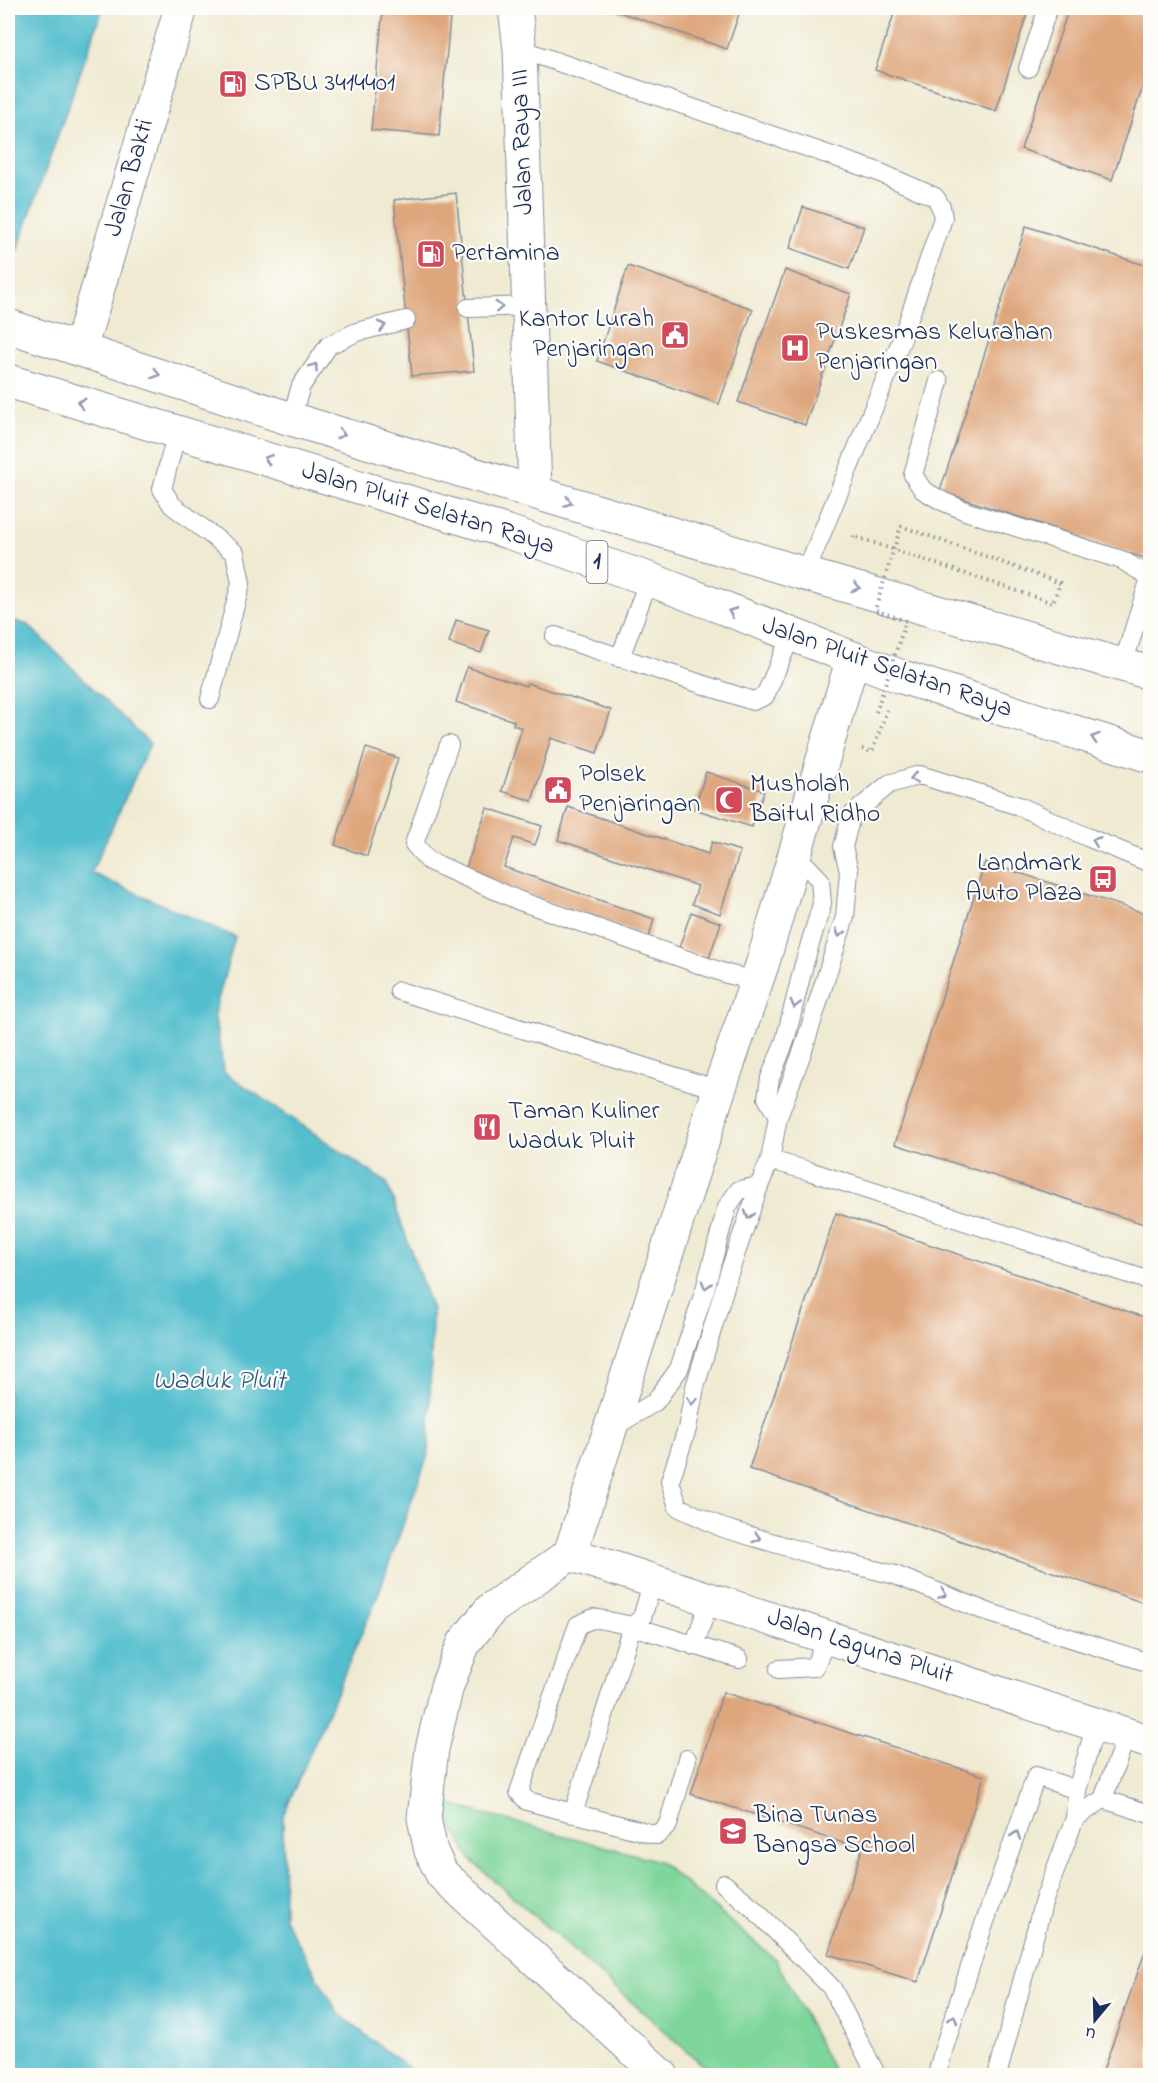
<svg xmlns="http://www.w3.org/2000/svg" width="1158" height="2083" font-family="'Indie Flower',sans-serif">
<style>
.green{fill:#7ed59a;stroke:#4c827c;stroke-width:1.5}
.water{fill:#53bece;stroke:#377696;stroke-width:1.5}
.building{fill:#dea67c}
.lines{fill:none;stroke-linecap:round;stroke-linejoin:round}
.service-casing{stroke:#858c98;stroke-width:20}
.minor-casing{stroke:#858c98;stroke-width:35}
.tertiary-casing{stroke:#858c98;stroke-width:35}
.trunk-casing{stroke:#858c98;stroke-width:35}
.path{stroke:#858c98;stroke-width:4;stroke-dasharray:1.5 4.5;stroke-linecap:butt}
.service{stroke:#fff;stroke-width:18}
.minor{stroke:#fff;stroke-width:33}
.tertiary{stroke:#fff;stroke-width:33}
.trunk{stroke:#fff;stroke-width:33}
.path-bridge{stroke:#858c98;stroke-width:4;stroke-dasharray:1.5 4.5;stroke-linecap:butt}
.oneway{stroke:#8d97ae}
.labels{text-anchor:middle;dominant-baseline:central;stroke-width:4.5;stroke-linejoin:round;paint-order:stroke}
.shield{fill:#fdfcf7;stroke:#5f6c8c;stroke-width:1.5}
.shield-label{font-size:24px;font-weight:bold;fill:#1b2f5e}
.poi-label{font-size:26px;fill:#1b2f5e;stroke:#fdfcf7;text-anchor:start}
.street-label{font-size:26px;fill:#1b2f5e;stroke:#fdfcf7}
.water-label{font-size:27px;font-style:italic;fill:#2c5a80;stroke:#fdfcf7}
</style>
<rect width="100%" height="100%" fill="#fdfcf7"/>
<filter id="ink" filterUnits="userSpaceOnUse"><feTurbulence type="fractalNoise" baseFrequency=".0167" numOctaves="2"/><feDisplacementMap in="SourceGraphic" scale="12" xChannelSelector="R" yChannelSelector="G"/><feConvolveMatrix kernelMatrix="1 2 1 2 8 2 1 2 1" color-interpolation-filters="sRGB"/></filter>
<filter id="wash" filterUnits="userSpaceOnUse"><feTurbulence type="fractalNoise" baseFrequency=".008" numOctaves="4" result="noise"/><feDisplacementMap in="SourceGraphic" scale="24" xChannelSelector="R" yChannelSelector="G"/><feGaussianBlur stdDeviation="1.35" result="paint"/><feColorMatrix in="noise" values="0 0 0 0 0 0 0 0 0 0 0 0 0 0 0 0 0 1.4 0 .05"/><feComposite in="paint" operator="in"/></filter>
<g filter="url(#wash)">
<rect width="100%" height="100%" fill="#efead1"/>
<!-- green -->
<path class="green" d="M440,1802l219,59 117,99 59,115h-121l-244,-216z"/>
<!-- water -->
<path class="water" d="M8,8h95l-95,268z
M8,619l20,6 122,119 -59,129 144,64 -21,77 10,58 163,111 45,127 -3,142 -53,148 -93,216 1,102 54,95 79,62h-409z"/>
<g id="blocks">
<!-- building -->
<path class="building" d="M383,8h68l-12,128 -68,-6z
M608,8h133l-14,41z
M896,8h133l-33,103 -121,-41z
M1069,8h81v57l-38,115 -91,-31z
M456,193l18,178 -62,5 -18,-176z
M803,207l61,20 -15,42 -59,-21z
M1026,226l124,41v270l-6,21 -204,-67z
M628,266l125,43 -34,95 -122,-43z
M785,270l66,24 -46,131 -67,-23z
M456,620l33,10 -8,23 -32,-10z
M467,667l59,19 1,-3 84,27 -14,43 -46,-15 -19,63 -30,-10 20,-63 -9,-3 1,-4 -58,-19z
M366,748l32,10 -31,98 -32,-11z
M706,772l58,19 -12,36 -58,-18z
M568,807l140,47 4,-12 28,9 -20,63 -28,-10 6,-18 -140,-46z
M487,808l55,18 -7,19 -21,-7 -10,29 150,52 -5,18 -185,-64z
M985,862l165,53v311l-255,-82z
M691,912l30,11 -12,35 -30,-10z
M836,1213l314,106v286l-401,-136z
M723,1692l261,84 -66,206 -90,-28 34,-105 -171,-55z
M1150,1938v138h-49z"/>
</g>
</g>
<g filter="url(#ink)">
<use href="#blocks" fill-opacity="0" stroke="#858c98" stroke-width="1.5"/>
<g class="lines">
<!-- service casing -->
<g class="service-casing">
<path id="service" d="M520,49l356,122 59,26 6,10 2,11 -41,121 -97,235
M1028,68l20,-60
M468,308l61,-2
M939,381l-26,94 10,15 19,11 26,11 154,48 28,17
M291,419l10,-33 28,-41 28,-13 49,-12
M177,432l-15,57 10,16 63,48 6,30 -31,116
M555,636l198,65 12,-5 26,-60
M620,658l29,-79
M1123,664l27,-86
M449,745l-35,99 15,17 91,40 207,73 29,7
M1150,863l-63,-26 -68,-31 -99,-31 -31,9 -38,32 -8,31 6,24 -4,46 -42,133 -25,67 -8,43 -11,26 -30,87 -34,114 -8,42 -17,52 8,26 45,21 95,28 77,19 95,38 160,50
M399,991l320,99
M778,1117l-11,-19 3,-20 15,-37 19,-77 18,-60 -2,-24 -25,-26
M770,1160l39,11 341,110
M612,1428l43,-26 24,-33 26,-80 22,-82 12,-17 20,-4
M694,1646l16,-47
M779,1669l35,-2 14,-29
M687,1759l-19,66 -11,10 -130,-34 -8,-9 59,-167 16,-7 38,8 107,33
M1103,1799l47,15
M573,1814l59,-188 10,-8 11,-38
M1075,1818l28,-19 24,-65
M724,1884l29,24 79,80 45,88
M937,2076l6,-25 38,-118 55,-157 41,14
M997,2076l47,-176 31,-82 2,-28 19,-66"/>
</g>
<!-- minor casing -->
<g class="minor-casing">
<path id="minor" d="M515,8l5,41 15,443
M570,1554l580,188
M662,2076l-220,-202 -11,-23 -7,-33 8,-69 15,-63 17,-43 27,-34 79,-55 149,-464 43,-125 91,-307"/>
</g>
<!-- tertiary casing -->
<g class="tertiary-casing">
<path id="tertiary" d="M80,349l101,-341"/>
</g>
<!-- trunk casing -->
<g class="trunk-casing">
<path id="trunk" d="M8,326l283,93 514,155 345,99
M8,381l500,151 141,47 250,97 251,80"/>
</g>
<!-- path -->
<path class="path" d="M853,538v-2l200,67 7,-20 -159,-57
M862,749l10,3 15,-42"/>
<!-- service -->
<use href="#service" class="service"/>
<!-- minor -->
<use href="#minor" class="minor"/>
<!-- tertiary -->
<use href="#tertiary" class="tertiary"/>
<!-- trunk -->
<use href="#trunk" class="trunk"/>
<!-- path-bridge -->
<path class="path-bridge" d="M876,712l30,-91 -31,-11 26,-84"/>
</g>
<!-- one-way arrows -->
<defs><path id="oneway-chevron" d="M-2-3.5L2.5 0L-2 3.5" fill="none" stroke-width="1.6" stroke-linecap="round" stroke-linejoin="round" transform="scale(1.5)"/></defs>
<g class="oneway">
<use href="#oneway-chevron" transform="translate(499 307) rotate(-2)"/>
<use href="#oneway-chevron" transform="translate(382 326) rotate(-14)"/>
<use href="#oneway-chevron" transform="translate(314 367) rotate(-55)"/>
<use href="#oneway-chevron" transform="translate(156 374) rotate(18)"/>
<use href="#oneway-chevron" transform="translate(81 403) rotate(-163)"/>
<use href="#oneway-chevron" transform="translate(341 434) rotate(17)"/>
<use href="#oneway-chevron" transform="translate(268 459) rotate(-163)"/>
<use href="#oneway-chevron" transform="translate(568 502) rotate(17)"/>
<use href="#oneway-chevron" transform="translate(856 587) rotate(16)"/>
<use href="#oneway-chevron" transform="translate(732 612) rotate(-158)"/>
<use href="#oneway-chevron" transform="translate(1095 738) rotate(-162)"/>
<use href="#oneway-chevron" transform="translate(914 778) rotate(169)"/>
<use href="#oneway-chevron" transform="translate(1096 841) rotate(-158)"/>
<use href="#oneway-chevron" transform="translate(840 933) rotate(108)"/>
<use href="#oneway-chevron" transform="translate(795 1004) rotate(104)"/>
<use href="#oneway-chevron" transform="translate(749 1215) rotate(108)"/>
<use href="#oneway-chevron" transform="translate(706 1285) rotate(106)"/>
<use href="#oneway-chevron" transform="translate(692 1401) rotate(100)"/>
<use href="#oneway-chevron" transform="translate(757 1538) rotate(16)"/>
<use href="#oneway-chevron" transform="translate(943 1594) rotate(21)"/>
<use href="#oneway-chevron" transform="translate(1016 1835) rotate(-71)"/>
<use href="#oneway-chevron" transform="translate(953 2019) rotate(-72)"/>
</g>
</g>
<!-- icons -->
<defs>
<g id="fuel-square" transform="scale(1.5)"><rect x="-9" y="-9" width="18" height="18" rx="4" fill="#d1495b" stroke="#fdfcf7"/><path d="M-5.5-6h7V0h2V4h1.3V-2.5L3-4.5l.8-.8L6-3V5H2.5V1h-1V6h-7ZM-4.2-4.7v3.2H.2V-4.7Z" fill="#fff"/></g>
<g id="civic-square" transform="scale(1.5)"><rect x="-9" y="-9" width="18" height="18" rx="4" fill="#d1495b" stroke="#fdfcf7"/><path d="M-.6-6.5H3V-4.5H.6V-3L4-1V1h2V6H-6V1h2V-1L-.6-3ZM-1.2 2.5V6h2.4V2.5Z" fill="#fff"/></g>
<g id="hospital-square" transform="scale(1.5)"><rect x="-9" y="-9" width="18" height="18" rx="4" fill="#d1495b" stroke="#fdfcf7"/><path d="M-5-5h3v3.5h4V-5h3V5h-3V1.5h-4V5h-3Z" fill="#fff"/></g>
<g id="mosque-square" transform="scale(1.5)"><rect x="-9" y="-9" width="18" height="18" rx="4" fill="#d1495b" stroke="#fdfcf7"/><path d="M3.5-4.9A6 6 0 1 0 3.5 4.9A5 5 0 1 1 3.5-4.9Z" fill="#fff"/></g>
<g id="bus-square" transform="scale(1.5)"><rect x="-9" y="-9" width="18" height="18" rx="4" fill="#d1495b" stroke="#fdfcf7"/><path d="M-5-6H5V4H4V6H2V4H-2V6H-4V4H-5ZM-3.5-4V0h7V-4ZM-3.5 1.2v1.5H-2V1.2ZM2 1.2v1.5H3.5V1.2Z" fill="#fff"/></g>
<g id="restaurant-square" transform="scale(1.5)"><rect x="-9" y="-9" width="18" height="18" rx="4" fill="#d1495b" stroke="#fdfcf7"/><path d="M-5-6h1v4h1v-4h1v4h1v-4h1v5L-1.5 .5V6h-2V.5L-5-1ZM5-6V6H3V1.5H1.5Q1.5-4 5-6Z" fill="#fff"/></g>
<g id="school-square" transform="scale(1.5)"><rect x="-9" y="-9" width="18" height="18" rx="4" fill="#d1495b" stroke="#fdfcf7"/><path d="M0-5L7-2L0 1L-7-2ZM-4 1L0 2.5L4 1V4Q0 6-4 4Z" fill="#fff"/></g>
</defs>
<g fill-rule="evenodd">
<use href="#fuel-square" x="233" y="84"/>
<use href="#fuel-square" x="431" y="254"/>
<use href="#civic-square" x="675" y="335"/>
<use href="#hospital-square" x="795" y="348"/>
<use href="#civic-square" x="558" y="790"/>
<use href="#mosque-square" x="729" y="800"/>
<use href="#bus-square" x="1103" y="879"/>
<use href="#restaurant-square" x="487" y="1127"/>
<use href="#school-square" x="733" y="1831"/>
</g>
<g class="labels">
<!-- shield labels -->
<rect class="shield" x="586.5" y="541" width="21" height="42" rx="4.5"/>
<g class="shield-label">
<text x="597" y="562">1</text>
</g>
<!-- poi labels -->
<g class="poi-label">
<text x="254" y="84">SPBU 3414401</text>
<text x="452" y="254">Pertamina</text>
<text x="654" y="320" text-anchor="end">Kantor Lurah<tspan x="654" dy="30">Penjaringan</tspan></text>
<text x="816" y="333">Puskesmas Kelurahan<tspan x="816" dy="30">Penjaringan</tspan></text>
<text x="579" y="775">Polsek<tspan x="579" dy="30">Penjaringan</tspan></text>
<text x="750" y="785">Musholah<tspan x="750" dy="30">Baitul Ridho</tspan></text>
<text x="1082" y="864" text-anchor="end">Landmark<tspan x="1082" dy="30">Auto Plaza</tspan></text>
<text x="508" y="1112">Taman Kuliner<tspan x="508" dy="30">Waduk Pluit</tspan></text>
<text x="754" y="1816">Bina Tunas<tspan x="754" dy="30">Bangsa School</tspan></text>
</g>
<!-- street labels -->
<g class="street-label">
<text transform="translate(523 142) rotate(-92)">Jalan Raya III</text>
<text transform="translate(130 178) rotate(-74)">Jalan Bakti</text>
<text transform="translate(428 509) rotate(17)">Jalan Pluit Selatan Raya</text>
<text transform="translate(887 668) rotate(19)">Jalan Pluit Selatan Raya</text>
<text transform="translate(860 1647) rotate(18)">Jalan Laguna Pluit</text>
</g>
<!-- water labels -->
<g class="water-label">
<text x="219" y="1381">Waduk Pluit</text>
</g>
</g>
<!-- margin -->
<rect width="1158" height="2083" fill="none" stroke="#fdfcf7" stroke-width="30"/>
<!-- north arrow -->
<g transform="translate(1095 2020) rotate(199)" stroke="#fdfcf7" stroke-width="4.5" paint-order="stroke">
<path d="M0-4.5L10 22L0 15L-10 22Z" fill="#1b2f5e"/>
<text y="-9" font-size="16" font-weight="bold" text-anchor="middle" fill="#1b2f5e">U</text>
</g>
</svg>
